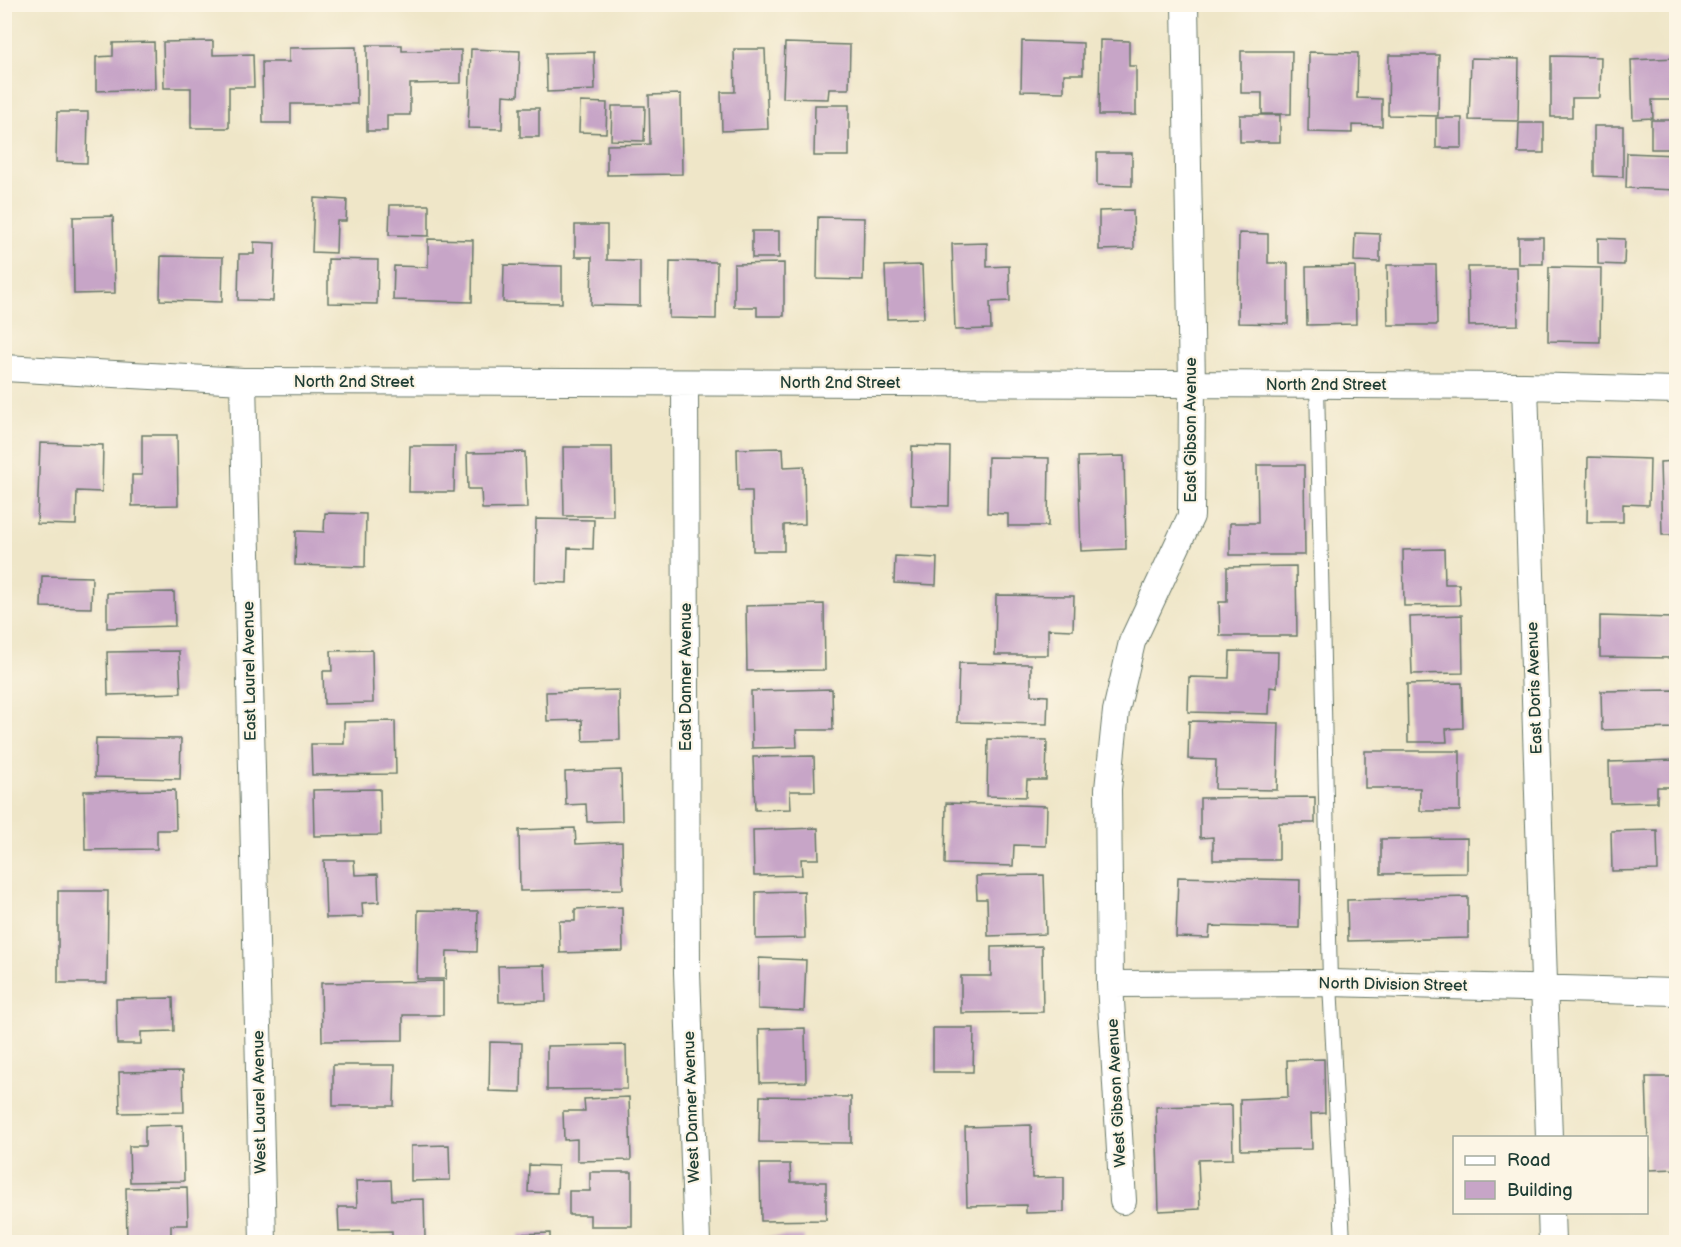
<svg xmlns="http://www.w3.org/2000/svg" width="1681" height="1247" font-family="'Balsamiq Sans',sans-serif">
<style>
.building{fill:#c7a5c7}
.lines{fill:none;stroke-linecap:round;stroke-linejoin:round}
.lane-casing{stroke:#687868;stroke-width:16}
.street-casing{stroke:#687868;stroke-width:28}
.lane{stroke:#fff;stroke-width:14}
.street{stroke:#fff;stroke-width:26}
.labels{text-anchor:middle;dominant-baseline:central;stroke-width:4.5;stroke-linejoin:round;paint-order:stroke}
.street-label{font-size:16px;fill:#1f3d34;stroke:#fcf5e5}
</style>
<rect width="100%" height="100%" fill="#fcf5e5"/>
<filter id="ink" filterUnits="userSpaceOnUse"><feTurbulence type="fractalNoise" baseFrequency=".0167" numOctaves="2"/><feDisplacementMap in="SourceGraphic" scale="12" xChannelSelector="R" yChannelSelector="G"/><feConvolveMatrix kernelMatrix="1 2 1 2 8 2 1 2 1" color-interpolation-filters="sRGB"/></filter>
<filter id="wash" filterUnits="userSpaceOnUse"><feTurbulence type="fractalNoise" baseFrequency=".008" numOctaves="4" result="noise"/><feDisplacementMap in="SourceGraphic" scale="24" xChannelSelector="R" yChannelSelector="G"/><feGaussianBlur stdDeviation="1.35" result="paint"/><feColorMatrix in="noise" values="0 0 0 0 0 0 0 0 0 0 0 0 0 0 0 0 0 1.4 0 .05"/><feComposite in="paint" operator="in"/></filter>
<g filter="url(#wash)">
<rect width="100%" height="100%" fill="#efe6c8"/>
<g id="blocks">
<!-- building -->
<path class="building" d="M1100,40l29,1v25h7v49h-37z
M213,41v14l40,-1 1,33h-25v41h-38v-40h-27l-1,-46z
M1022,41l61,2v31h-19v18l-43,-1z
M154,42l1,47 -59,2v-34l17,-1v-13z
M785,43l65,2 -1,44h-20l-1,10 -45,-1z
M367,45h35v6l59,-1v33l-51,1v31h-23v16h-20z
M356,47l1,57h-66v19h-28l-1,-61h27v-14z
M471,49l49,2 -2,45 -15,-1 -1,34 -34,-1z
M734,49h31l3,80 -46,2 -1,-39h14z
M1241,51h51l-1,63h-29v-21h-21z
M594,52l1,38 -48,2 -1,-39z
M1309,52l49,1 -1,45 25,1v27l-30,-1v8l-44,-1z
M1389,55h50l-1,61 -50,-1z
M1551,56l50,1 -1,41h-28v19h-21z
M1471,58l48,1 -1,62 -49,-1z
M1676,58v42h-24l1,18 -20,1 -2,-59z
M681,94l1,80 -75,1v-30l43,-1 -1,-49z
M580,102l27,1 -1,30 -27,-1z
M815,105h34v51h-35z
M612,106h33l-1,35 -33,-1z
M520,108h19v29h-19z
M57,112h31l-1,51 -31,-1z
M1240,115h40v27h-40z
M1436,118h26v30h-26z
M1651,120h25v29h-25z
M1519,123h25v30h-26z
M1594,126h29v51l-29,-1z
M1097,153h35v33l-35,-1z
M1627,153l49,2v35l-50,-2z
M314,198l33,2 -1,21h-9l-1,32 -24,-1z
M390,205h39v31l-40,-1z
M1133,210l1,39 -35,1v-39z
M113,216l2,77 -41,1 -1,-77z
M818,217l46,1 -1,62 -46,-1z
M575,225h32v35l33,1v45l-49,-1 1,-48h-17z
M752,231h27v27h-27z
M1239,233l29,1v29h20v61l-50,-1z
M1355,233l25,1v28l-26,-1z
M1518,237h25v27h-25z
M1598,238l27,1 -1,26 -26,-1z
M428,239l45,1 -1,62 -79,-2 1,-34 34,1z
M254,242l21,1 -2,58 -35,-1 1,-46h15z
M987,243v24l22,-1 1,35 -20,1 1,27 -36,1 -3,-86z
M161,256l62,1 -1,45 -62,-2z
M328,259l50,1 -1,44 -49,-1z
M670,261l47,1 -1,57 -47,-1z
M784,263v53h-27v-9h-23v-43z
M504,265l58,1v37l-59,-1z
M922,265l2,53 -37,1 -2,-53z
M1387,265h49l1,60h-49z
M1355,266l1,58 -49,1 -1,-58z
M1468,267h49l1,58 -49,1z
M1549,267l52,1 -1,74 -52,-1z
M142,435h35l1,70 -46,1v-31h10z
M40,443l63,2 -1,47 -25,-1 -1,34 -39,-1z
M410,446h45l-1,46h-45z
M912,446l38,1 -1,59 -38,-1z
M563,447h49l1,69h-49z
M783,448l1,19 20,-1 1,58 -21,1v26h-31l-1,-60h-14l-1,-42z
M525,452l2,56 -45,1 -1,-20h-13l-1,-36z
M1124,456l2,93 -45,2 -3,-94z
M988,457l61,1 -1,68h-40v-12l-21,-1z
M1588,457l62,2 -1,46 -26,-1v18h-36z
M1676,461v74h-14l-2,-73z
M1257,465h47l1,90h-75v-32h28z
M325,513l41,1 -1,53 -70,-2 1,-34 28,1z
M536,519l58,1 -1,29 -25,-1 -1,35 -32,-1z
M1444,549l1,35h14l1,21 -56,1 -1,-56z
M895,556l42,2 -1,27 -42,-2z
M1296,566l1,70h-77l-1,-34h8v-35z
M42,576l50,1 -1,31 -50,-1z
M174,592l1,34 -68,2v-35z
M996,595l78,1 -1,34 -25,-1v26h-53z
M824,604l1,66 -78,1 -1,-65z
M1462,615l1,58 -51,1 -2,-57z
M1600,616l73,2 -1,40 -72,-1z
M372,650l1,53 -49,1 -1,-33h9l-1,-20z
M179,651l2,42 -73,2 -1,-43z
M1230,651l48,1 -1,36 -7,-1 -1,27 -81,-2 1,-35 40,1z
M959,663l72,1v31l17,1 -1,28 -90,-2z
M1462,683l1,45 -17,1 1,13h-39l-1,-58z
M832,689l1,41h-37l1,17 -45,1 -1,-57z
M619,690l1,50 -37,1 -1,-21 -35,1 -1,-29z
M1676,690v38l-74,2 -1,-39z
M395,721l1,53 -84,1 -1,-31h33v-22z
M1189,721l90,2 -2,67 -62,-1 1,-29 -28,-1z
M96,738l85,1 -1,40 -85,-2z
M988,739l59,1 -1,40h-19l-1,17 -39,-1z
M1365,751h95v60h-40v-23h-55z
M814,756l1,35h-25l1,18 -36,1 -2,-53z
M1676,760v27h-19v15l-47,1 -1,-41z
M621,770l1,51 -35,1 -1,-18 -20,1 -1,-33z
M380,789l1,46 -67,1 -1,-46z
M175,790l1,40h-19v19l-72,1 -1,-59z
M1315,797v26h-36v37h-66v-23l-13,1v-40z
M946,803l101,3 -1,40 -32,-1 -1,21 -68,-2z
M575,828l1,16 46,-2 1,47 -103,2 -1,-61z
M818,828l1,31h-18l1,16 -48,1 -1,-46z
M1657,830l1,40 -46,1 -1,-40z
M1467,838v35l-86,1v-35z
M324,860h30l1,15 23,-1 1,28 -17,1 1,14 -37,1z
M1044,875l2,59 -58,2 -1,-37h-10l-1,-23z
M1178,877l122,3 -1,48 -89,-2 -1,12 -33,-1z
M58,891h50l-1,92h-49z
M804,891l1,47 -49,1v-47z
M1468,897v41l-120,3 -1,-41z
M622,907l1,44 -63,2 -1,-32h16v-12z
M418,910l60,1 -1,41 -30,-1 -1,28h-29z
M1042,946l1,66 -82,1v-37h30v-29z
M759,958l47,2 -2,51 -46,-2z
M545,965l1,36 -47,1 -1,-36z
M443,981v34h-40v25l-81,1 -1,-58z
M173,998l1,33 -33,1v12h-24l-1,-45z
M805,1028l1,54 -46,1 -1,-54z
M933,1028h41l-1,44h-40z
M490,1042l32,1 -1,49 -32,-1z
M626,1045l1,44 -80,1v-44z
M1324,1059l1,54 -14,1 1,35 -71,1 -1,-51 48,-2 -1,-37z
M333,1065h62l-1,41h-61z
M183,1071l1,41 -64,1 -1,-41z
M1646,1077h30v92l-27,1z
M760,1096l91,1v46l-92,-1z
M629,1097l2,63 -54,1v-22l-13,1 -1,-29h22l-1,-12z
M1232,1105l1,54 -35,1 2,49 -41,2 -3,-104z
M183,1125l1,56 -54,1 -1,-36h16v-20z
M1031,1125l1,53 32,-1v35l-38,1v-8l-59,1 -2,-79z
M449,1145l1,35 -39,1v-35z
M760,1164h30l1,18h35v38l-65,1z
M529,1165l29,1 -1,27 -29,-1z
M590,1172h42v54h-42v-11h-21v-24h21z
M391,1180l1,20 32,-1 1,39 -33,1v-8l-53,1 -1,-25h19l-1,-26z
M187,1187l1,38h-17v17h-44l-1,-54z
M550,1233v9h-30l-1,-8z
M804,1236v6h-42v-5z"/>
</g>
</g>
<g filter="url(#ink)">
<use href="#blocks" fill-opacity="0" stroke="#687868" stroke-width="1.5"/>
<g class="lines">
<!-- lane casing -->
<g class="lane-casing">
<path id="lane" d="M1317,384l13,599 13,259"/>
</g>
<!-- street casing -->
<g class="street-casing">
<path id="street" d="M4,368l239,13 949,3 333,2 151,4
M243,381l20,861
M685,383l2,589 10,270
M1525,386l24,752
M1110,984l220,-1 346,9
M1123,1201l-13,-217 -2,-195 8,-78 16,-69 59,-126 1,-132 -7,-380
M1551,1212l1,30"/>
</g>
<!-- lane -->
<use href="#lane" class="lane"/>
<!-- street -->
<use href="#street" class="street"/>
</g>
</g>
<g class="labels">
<!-- street labels -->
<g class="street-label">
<text x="354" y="382">North 2nd Street</text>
<text x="840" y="383">North 2nd Street</text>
<text x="1326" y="385">North 2nd Street</text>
<text transform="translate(1191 430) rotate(-90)">East Gibson Avenue</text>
<text transform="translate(250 671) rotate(-91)">East Laurel Avenue</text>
<text transform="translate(686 677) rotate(-90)">East Danner Avenue</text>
<text transform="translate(1535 688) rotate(-92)">East Doris Avenue</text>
<text transform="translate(1393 985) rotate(1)">North Division Street</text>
<text transform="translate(1117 1093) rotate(-93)">West Gibson Avenue</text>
<text transform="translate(260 1102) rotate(-91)">West Laurel Avenue</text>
<text transform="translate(692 1107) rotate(-92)">West Danner Avenue</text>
</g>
</g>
<!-- margin -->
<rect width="1681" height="1247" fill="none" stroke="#fcf5e5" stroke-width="24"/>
<!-- legend -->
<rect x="1453" y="1136" width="195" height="78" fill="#fcf5e5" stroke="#a4ab9e" stroke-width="1.5"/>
<rect x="1465" y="1156" width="30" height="9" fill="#ffffff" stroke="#a4ab9e" stroke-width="1.5"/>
<text x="1507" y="1166" font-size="18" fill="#1f3d34">Road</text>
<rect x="1465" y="1181" width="30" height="18" fill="#c7a5c7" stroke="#a4ab9e" stroke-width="1.5"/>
<text x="1507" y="1196" font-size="18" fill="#1f3d34">Building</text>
</svg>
